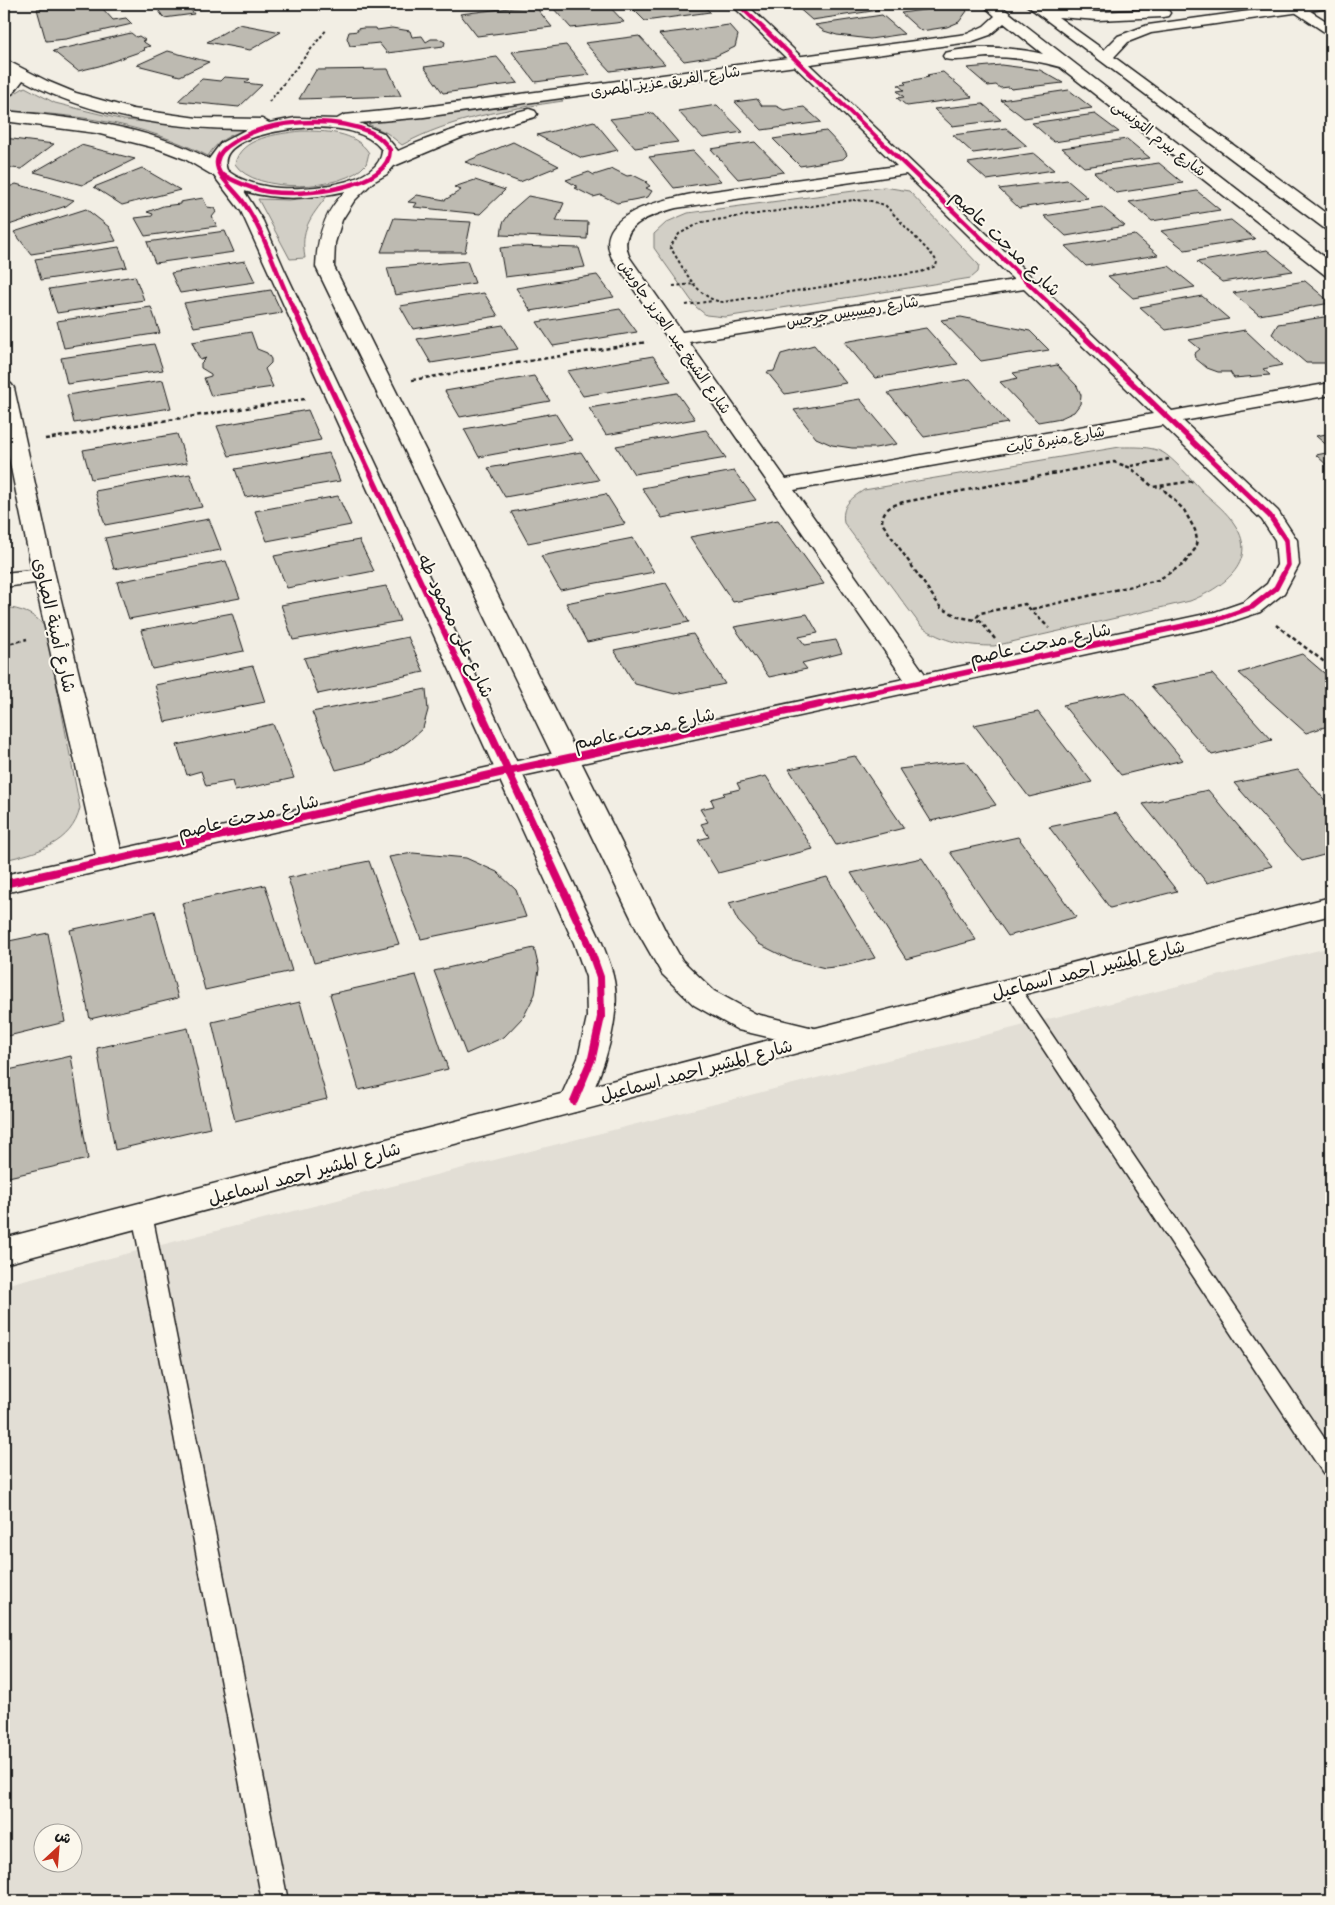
<svg xmlns="http://www.w3.org/2000/svg" width="1335" height="1905" font-family="'Playpen Sans','Playpen Sans Arabic',sans-serif">
<style>
.built{fill:#e2ded5;fill-rule:evenodd}
.green{fill:#d2cfc6;stroke:#777671}
.building{fill:#bdbab1;stroke:#1c1c1c}
.lines{fill:none;stroke-linecap:round;stroke-linejoin:round}
.service-casing{stroke:#1c1c1c;stroke-width:3}
.minor-casing{stroke:#1c1c1c;stroke-width:3}
.tertiary-casing{stroke:#1c1c1c;stroke-width:3}
.secondary-casing{stroke:#1c1c1c;stroke-width:3}
.path-far1{stroke:#1c1c1c;stroke-width:2;stroke-dasharray:3 2.5;stroke-linecap:butt}
.path{stroke:#1c1c1c;stroke-width:2.5;stroke-dasharray:4 3;stroke-linecap:butt}
.service{fill:#fbf7ec;fill-rule:evenodd}
.minor{fill:#fbf7ec;fill-rule:evenodd}
.tertiary{fill:#fbf7ec;fill-rule:evenodd}
.secondary{fill:#fbf7ec;fill-rule:evenodd}
.cycleway-far2-casing{stroke:#fbf7ec;stroke-width:6}
.cycleway-far1-casing{stroke:#fbf7ec;stroke-width:8}
.cycleway-casing{stroke:#fbf7ec;stroke-width:11}
.cycleway-far2{stroke:#d6006c;stroke-width:4.5}
.cycleway-far1{stroke:#d6006c;stroke-width:5.5}
.cycleway{stroke:#d6006c;stroke-width:8}
.labels{text-anchor:middle;dominant-baseline:central;stroke-width:4;stroke-linejoin:round;paint-order:stroke}
.far-street-label{font-size:15px;fill:#1c1c1c;stroke:#fbf7ec}
.street-label{font-size:18px;fill:#1c1c1c;stroke:#fbf7ec}
</style>
<rect width="100%" height="100%" fill="#f2eee4"/>
<filter id="ink" filterUnits="userSpaceOnUse"><feTurbulence type="fractalNoise" baseFrequency=".02" numOctaves="2"/><feDisplacementMap in="SourceGraphic" scale="10" xChannelSelector="R" yChannelSelector="G"/><feConvolveMatrix kernelMatrix="1 2 1 2 8 2 1 2 1" color-interpolation-filters="sRGB"/></filter>
<g filter="url(#ink)">
<!-- built -->
<path class="built" d="M1331,947v954h-1327v-616zM42,1832h30v30h-30z"/>
<!-- green -->
<path class="green" d="M25,87l30,16 69,17 120,10c-16,6 -27,11 -36,26 -64,-33 -133,-42 -204,-45v-11z
M558,97l5,4c-55,8 -112,17 -161,44l-15,-12 -23,-11z
M301,131c24,0 54,0 68,22 -1,3 -2,9 -3,11 -22,28 -112,30 -131,0 5,-27 43,-30 66,-33z
M884,187l25,4 70,74 -1,7 -7,6 -246,39 -19,-2 -10,-8 -42,-59v-14l13,-12 21,-9z
M327,196c-17,22 -27,33 -22,62l-15,1 -32,-60 31,1z
M1120,447c14,0 29,-1 42,5 10,5 32,30 41,40 11,10 24,20 32,33 25,38 -15,64 -45,76l-196,45c-28,0 -51,-4 -73,-20l-77,-103c-3,-17 6,-24 20,-33z
M4,607c17,2 33,7 42,22l34,179c-8,36 -44,45 -76,52z"/>
<!-- building -->
<path class="building" d="M84,4h36l2,3 -19,2 10,11 13,-2 6,6 -66,15 -20,2 -9,-32z
M154,4h37h-4l7,10 -30,4z
M585,4h22l17,18 -53,6 -18,-20z
M628,4h73l9,8 -65,9z
M810,4h61l8,6 -67,10 -16,-14z
M888,4h40l-35,4z
M534,5l18,22 -75,9 -17,-22z
M962,5l5,6 -8,11 -12,5 -26,4 -20,-18z
M882,15l22,19 -34,5 -16,-2 -17,-2 -13,-4 -9,-6z
M239,24l42,8 -31,18 -43,-8z
M729,25l9,10 -3,12 -19,9 -32,5 -25,-27z
M363,28h13l1,2 15,-2 18,3 2,6 10,-1 4,6 5,-3h8l6,3 -1,4 -57,7 -8,-10 -29,3 -3,-8 2,-6 9,-1 -1,-2z
M131,33l5,4 3,-1 6,4 -3,1 8,5 -7,2 2,2 -46,16 -21,5 -25,-20z
M639,36l26,28 -55,7 -25,-28z
M566,45l24,30 -55,7 -23,-30z
M168,51l41,11 -29,14 -43,-11z
M497,57l21,26 -75,10 -19,-26z
M1001,65l39,5 23,13 -52,6 -2,-2 -9,1 -4,-3 -8,1 -21,-18z
M388,69l13,27 -102,3 17,-29z
M943,72l29,25 -65,9 -10,-8 7,-1 -7,-6 7,-1 -6,-5 8,-1 -2,-2 25,-5 -2,-2z
M224,77l26,2 -5,4 17,2 -23,22 -61,-6 24,-22 18,2z
M1069,90l23,18 -68,10 -23,-18z
M757,99l5,7h14l8,4 20,-3 17,15 -59,8 -27,-28z
M983,104l18,16 -49,6 -18,-17z
M717,105l26,27 -40,6 -25,-27z
M653,113l25,29 -43,6 -25,-29z
M1095,114l24,18 -65,10 -22,-19z
M594,121l24,29 -36,8 -45,-23z
M1006,128l21,18 -54,7 -20,-18z
M826,131l19,20 2,4 -4,4 -43,7 -27,-27z
M4,138l50,6 -33,25 -17,-2z
M1127,139l23,19 -66,9 -22,-19z
M513,142l46,24 -39,16 -55,-20z
M755,142l29,30 -46,7 -27,-30z
M81,145l54,14 -53,26 -48,-13z
M693,151l28,30 -47,7 -25,-31z
M1034,153l20,17 -67,10 -19,-17z
M1159,163l24,20 -67,10 -22,-21z
M142,168l38,22 -58,15 -28,-18z
M613,169l14,7 6,-1 14,7h-2l5,4 -4,2 6,3 -4,6 -31,6 -16,-8 -8,2 -18,-9 3,-1 -12,-7 23,-8 5,3z
M475,180l30,10 -25,24 -66,-7 3,-4 -9,-1 9,-7 28,5 16,-10 -7,-3z
M1067,180l21,18 -69,10 -20,-19z
M16,184l58,16 -8,6 -60,20h-2v-37z
M1197,191l23,19 -68,11 -23,-19z
M528,196l36,7 -8,18 32,1 -1,17 -86,-4 2,-12 9,-13z
M203,198l4,9 7,1 2,4 -4,5 5,9 -72,10 -10,-18 17,-2 1,-2 -6,-2 16,-6 17,-2v-2z
M1102,207l23,19 -59,10 -22,-20z
M86,209l23,18 7,14 -85,13 -17,-22z
M394,218l77,4 -6,30h-84z
M1231,220l24,19 -70,11 -24,-19z
M225,231l9,21 -79,11 -8,-21z
M1135,235l23,20 -72,11 -21,-20z
M518,246l61,2 6,19 -80,10 -5,-29z
M119,247l8,20 -86,13 -6,-21z
M1267,250l26,21 -71,11 -25,-20z
M245,261l10,21 -75,11 -9,-20z
M467,261l8,22 -80,12 -8,-27z
M1169,266l26,21 -62,11 -25,-22z
M597,275l17,22 -83,14 -15,-23z
M135,276l9,24 -87,13 -8,-24z
M1305,281l26,22 -72,12 -26,-22z
M271,290l11,23 -88,14 -10,-24z
M484,293l14,23 -85,13 -13,-23z
M1202,296l27,23 -63,11 -26,-23z
M151,307l9,26 -96,15 -7,-27z
M620,309l17,23 -84,14 -16,-24z
M1331,316v47h-25l-34,-29 6,-10z
M961,317l69,14 19,19 -68,11 -40,-41z
M503,325l15,24 -87,14 -14,-24z
M926,328l32,36 -83,14 -31,-36z
M1245,330l37,35 -19,4 7,6 -36,3 -4,-6h-12l-11,-4 -12,-10 -1,-4 6,-5 -11,-9z
M251,332l6,17 10,4 4,6v4l-6,6 8,18 -62,9 -7,-18 7,-2v-2l-10,-6v-5l5,-5 -6,2 -8,-18z
M154,344l9,26 -96,14 -6,-26z
M814,345l32,38 -61,11 -18,-22 7,-1 7,-17z
M653,356l18,25 -88,15 -16,-25z
M1057,365l20,21 4,9 -1,9 -6,8 -13,6 -23,4 -38,-40 18,-4 -5,-5z
M534,376l16,25 -90,16 -15,-26z
M970,379l38,44 -84,14 -36,-44z
M163,380l8,28 -97,15 -7,-28z
M677,393l18,26 -89,16 -17,-27z
M860,399l37,45 -22,4h-23l-20,-3 -16,-7 -22,-28z
M308,410l13,30 -92,16 -12,-30z
M555,413l17,27 -93,17 -15,-28z
M706,430l20,28 -92,16 -18,-28z
M1331,433v16l-15,-13z
M177,434l10,29 -96,16 -8,-29z
M581,452l18,28 -94,17 -17,-29z
M1331,452v17l-15,-14z
M329,453l11,28 -95,16 -10,-28z
M734,471l22,29 -94,18 -20,-30z
M190,474l12,33 -97,18 -10,-34z
M606,494l19,30 -97,19 -17,-31z
M338,496l13,29 -84,16 -12,-30z
M209,519l12,31 -107,19 -9,-31z
M778,520l46,64 -91,18 -43,-65z
M633,538l21,34 -94,18 -19,-34z
M359,540l15,31 -87,17 -13,-32z
M226,561l14,37 -111,21 -12,-37z
M666,583l23,39 -102,20 -21,-39z
M386,586l14,35 -107,19 -12,-35z
M232,613l12,38 -92,18 -11,-39z
M807,614l11,19 -19,4 6,8 31,-5 6,13 -40,10 5,6 -38,8 -35,-50z
M693,634l32,50 -50,10 -40,-10 -21,-34z
M408,637l16,35 -106,22 -14,-36z
M1302,654l29,25v46l-25,8 -67,-60z
M253,666l12,36 -100,20 -10,-37z
M1212,674l60,66 -60,15 -61,-69z
M426,689l2,21 -5,18 -13,12 -18,13 -23,9 -33,8 -24,-58z
M1126,692l57,68 -62,15 -58,-70z
M1038,712l54,70 -63,15 -55,-72z
M273,724l21,54 -59,13 -3,-10 -26,5 -5,-15 -14,4 -10,-30z
M855,756l49,72 -68,17 -47,-76z
M965,761l31,44 -65,16 -32,-52z
M1298,770l33,37v46l-29,8 -68,-78z
M766,776l47,73 -95,24 -20,-33 11,-3 -8,-13 7,-2 -8,-13 14,-3 -3,-7 14,-4 -2,-2 17,-4 -3,-6z
M1208,790l64,76 -65,17 -64,-79z
M1116,813l61,78 -67,17 -61,-81z
M1018,837l58,80 -68,19 -58,-84z
M413,853l53,5 31,14 19,18 10,27 -105,22 -32,-82z
M922,858l54,82 -70,19 -55,-86z
M369,861l30,83 -85,19 -26,-85z
M827,877l48,81 -31,8 -19,2 -36,-9 -30,-15 -21,-23 -9,-18z
M265,885l27,86 -87,19 -23,-87z
M155,911l23,87 -88,21 -20,-89z
M48,933l17,89 -61,15v-95z
M534,948l5,21 -4,25 -11,22 -20,21 -38,17 -32,-83z
M416,975l32,94 -89,21 -29,-96z
M300,1002l27,97 -92,22 -23,-99z
M188,1028l22,100 -95,22 -18,-102z
M71,1056l17,103 -84,19v-107z"/>
<g class="lines">
<!-- service casing -->
<g class="service-casing">
<path id="service" d="M1011,981l6,2 314,465v28l-8,-3 -318,-482 -3,-4 3,-4z
M142,1206l7,2 3,6 136,687h-26l-130,-687 3,-6z"/>
</g>
<!-- minor casing -->
<g class="minor-casing">
<path id="minor" d="M318,4h53l-2,3 -5,1h-39l-5,-1z
M731,4h15l426,407 159,-28v12l-148,26 95,90 19,29 2,25 -15,28 -24,19 -39,13 -713,154 -504,114v-18l92,-20 -61,-272 -31,4v-14l28,-3 -28,-136v-52l7,2 3,4 41,187 66,274 387,-86 396,-84 -292,-421c-21,-44 51,-58 80,-64l205,-28zM906,174l108,106 -332,52 -52,-74c-16,-33 22,-43 46,-50zM1024,289l129,125 -367,65 -97,-137zM1163,425l99,95 13,20 2,25 -10,19 -23,18 -29,10 -290,62 -131,-184z
M1283,4h16l32,20v10l-5,-1z"/>
</g>
<!-- tertiary casing -->
<g class="tertiary-casing">
<path id="tertiary" d="M982,4h16l333,258v14l-6,-1 -265,-208c-24,-7 -48,-10 -73,-10 -13,1 -29,5 -42,2l-2,-3 2,-3c31,-8 67,-6 98,1l-39,-31 -14,12 -20,7 -546,75 -65,6 24,10 15,18c42,-19 86,-31 131,-42l6,2 2,3 -2,3 -72,20 -69,29 -7,8 -14,8 -19,19 -12,19 -7,23 -1,24 332,665 16,28 32,31 42,23 70,17 4,7 -4,7 -10,3 -78,-18 -44,-25 -32,-31 -24,-42 -322,-665c1,-29 8,-56 30,-76 -34,8 -68,10 -102,0l19,30 22,50 317,672c4,11 9,22 11,33 10,38 -10,99 -29,133l-10,3 -10,-3 -5,-8 19,-43 9,-41 -1,-40 -12,-34 -333,-732 -27,-35 -29,-17 -26,-10 -63,-16 -92,-12v-10c68,6 144,15 205,48l12,-16 26,-14c-77,0 -156,-12 -224,-49l-10,13 -9,5v-13l4,-6 -4,-9v-11l43,22 29,12 57,16 64,9 65,1 7,4 26,-5 42,1 7,-4 80,-8 543,-73 17,-8 11,-10zM315,127c25,1 51,3 67,23 -1,37 -85,41 -112,37 -14,-2 -33,-8 -43,-17 -13,-35 68,-42 88,-43z
M1025,4h16l4,3 53,5 65,-3 5,1 2,3 -2,3 -5,1 -65,3 -40,-3 46,33 14,-14 30,-11 152,-21h31v4h-2l-178,25 -23,9 -14,15 217,160v13l-6,-1z"/>
</g>
<!-- secondary casing -->
<g class="secondary-casing">
<path id="secondary" d="M1331,897v18l-515,133 -812,216v-26l812,-210z"/>
</g>
<!-- path-far1 -->
<path class="path-far1" d="M269,102l58,-73
M853,200l18,1 14,4 49,52 3,5 -1,4 -15,6 -198,30c-27,-3 -39,-34 -53,-55l9,-13 23,-12z
M673,286l22,-2
M686,305l26,-4"/>
<!-- path -->
<path class="path" d="M412,380l235,-38
M45,439l260,-40
M1131,466l38,-7
M1032,609l126,-29 26,-16 11,-15 2,-9 -2,-10 -11,-20 -23,-23
M981,621l-22,-4 -18,-9 -59,-85c0,-14 10,-18 22,-21l210,-40 17,6 22,19 40,-6
M1276,625l55,42
M995,639l-18,-22 3,-4 45,-9 24,24
M4,645l23,-6"/>
<!-- service -->
<use href="#service" class="service"/>
<!-- minor -->
<use href="#minor" class="minor"/>
<!-- tertiary -->
<use href="#tertiary" class="tertiary"/>
<!-- secondary -->
<use href="#secondary" class="secondary"/>
<!-- cycleway-far2 casing -->
<g class="cycleway-far2-casing">
<path id="cycleway-far2" d="M738,4l314,302
M223,175c15,8 30,15 47,17 29,4 119,-2 120,-42 -5,-8 -11,-14 -20,-18 -37,-16 -103,-13 -136,10 -7,4 -16,10 -17,20 -1,14 19,29 27,41 21,31 32,69 48,103"/>
</g>
<!-- cycleway-far1 casing -->
<g class="cycleway-far1-casing">
<path id="cycleway-far1" d="M292,305l186,400
M814,705l407,-87 31,-11 24,-19 12,-23 -2,-25 -16,-24 -219,-211"/>
</g>
<!-- cycleway casing -->
<g class="cycleway-casing">
<path id="cycleway" d="M477,704l111,239 12,34 1,40 -9,41 -18,43
M4,884l504,-113 312,-67"/>
</g>
<!-- cycleway-far2 -->
<use href="#cycleway-far2" class="cycleway-far2"/>
<!-- cycleway-far1 -->
<use href="#cycleway-far1" class="cycleway-far1"/>
<!-- cycleway -->
<use href="#cycleway" class="cycleway"/>
</g>
</g>
<g class="labels">
<!-- far-street labels -->
<g class="far-street-label">
<text transform="translate(665 80) rotate(-8)">شارع الفريق عزيز المصرى</text>
<text transform="translate(1160 137) rotate(38)">شارع بيرم التونسى</text>
<text transform="translate(852 310) rotate(-9)">شارع رمسيس جرجس</text>
<text transform="translate(676 336) rotate(55)">شارع الشيخ عبد العزيز جاويش</text>
<text transform="translate(1055 438) rotate(-10)">شارع منيرة ثابت</text>
</g>
<!-- street labels -->
<g class="street-label">
<text transform="translate(1007 242) rotate(44)">شارع مدحت عاصم</text>
<text transform="translate(56 625) rotate(77)">شارع أمينة الصاوى</text>
<text transform="translate(457 625) rotate(65)">شارع على محمود طه</text>
<text transform="translate(1040 642) rotate(-12)">شارع مدحت عاصم</text>
<text transform="translate(644 727) rotate(-12)">شارع مدحت عاصم</text>
<text transform="translate(248 815) rotate(-13)">شارع مدحت عاصم</text>
<text transform="translate(1088 968) rotate(-14)">شارع المشير احمد اسماعيل</text>
<text transform="translate(696 1069) rotate(-15)">شارع المشير احمد اسماعيل</text>
<text transform="translate(304 1172) rotate(-15)">شارع المشير احمد اسماعيل</text>
</g>
</g>
<!-- margin -->
<rect width="1335" height="1905" fill="none" stroke="#fbf7ec" stroke-width="20"/>
<rect x="10" y="10" width="1315" height="1885" fill="none" stroke="#1c1c1c" stroke-width="2" filter="url(#ink)"/>
<!-- north arrow -->
<g transform="translate(58 1848) rotate(26)"><circle r="24" fill="#fbf7ec" stroke="#a29f99"/>
<path d="M0-4L9 19L0 12L-9 19Z" fill="#c8321e"/>
<text y="-8" font-size="14" font-weight="bold" text-anchor="middle" fill="#1c1c1c">ش</text>
</g>
</svg>
